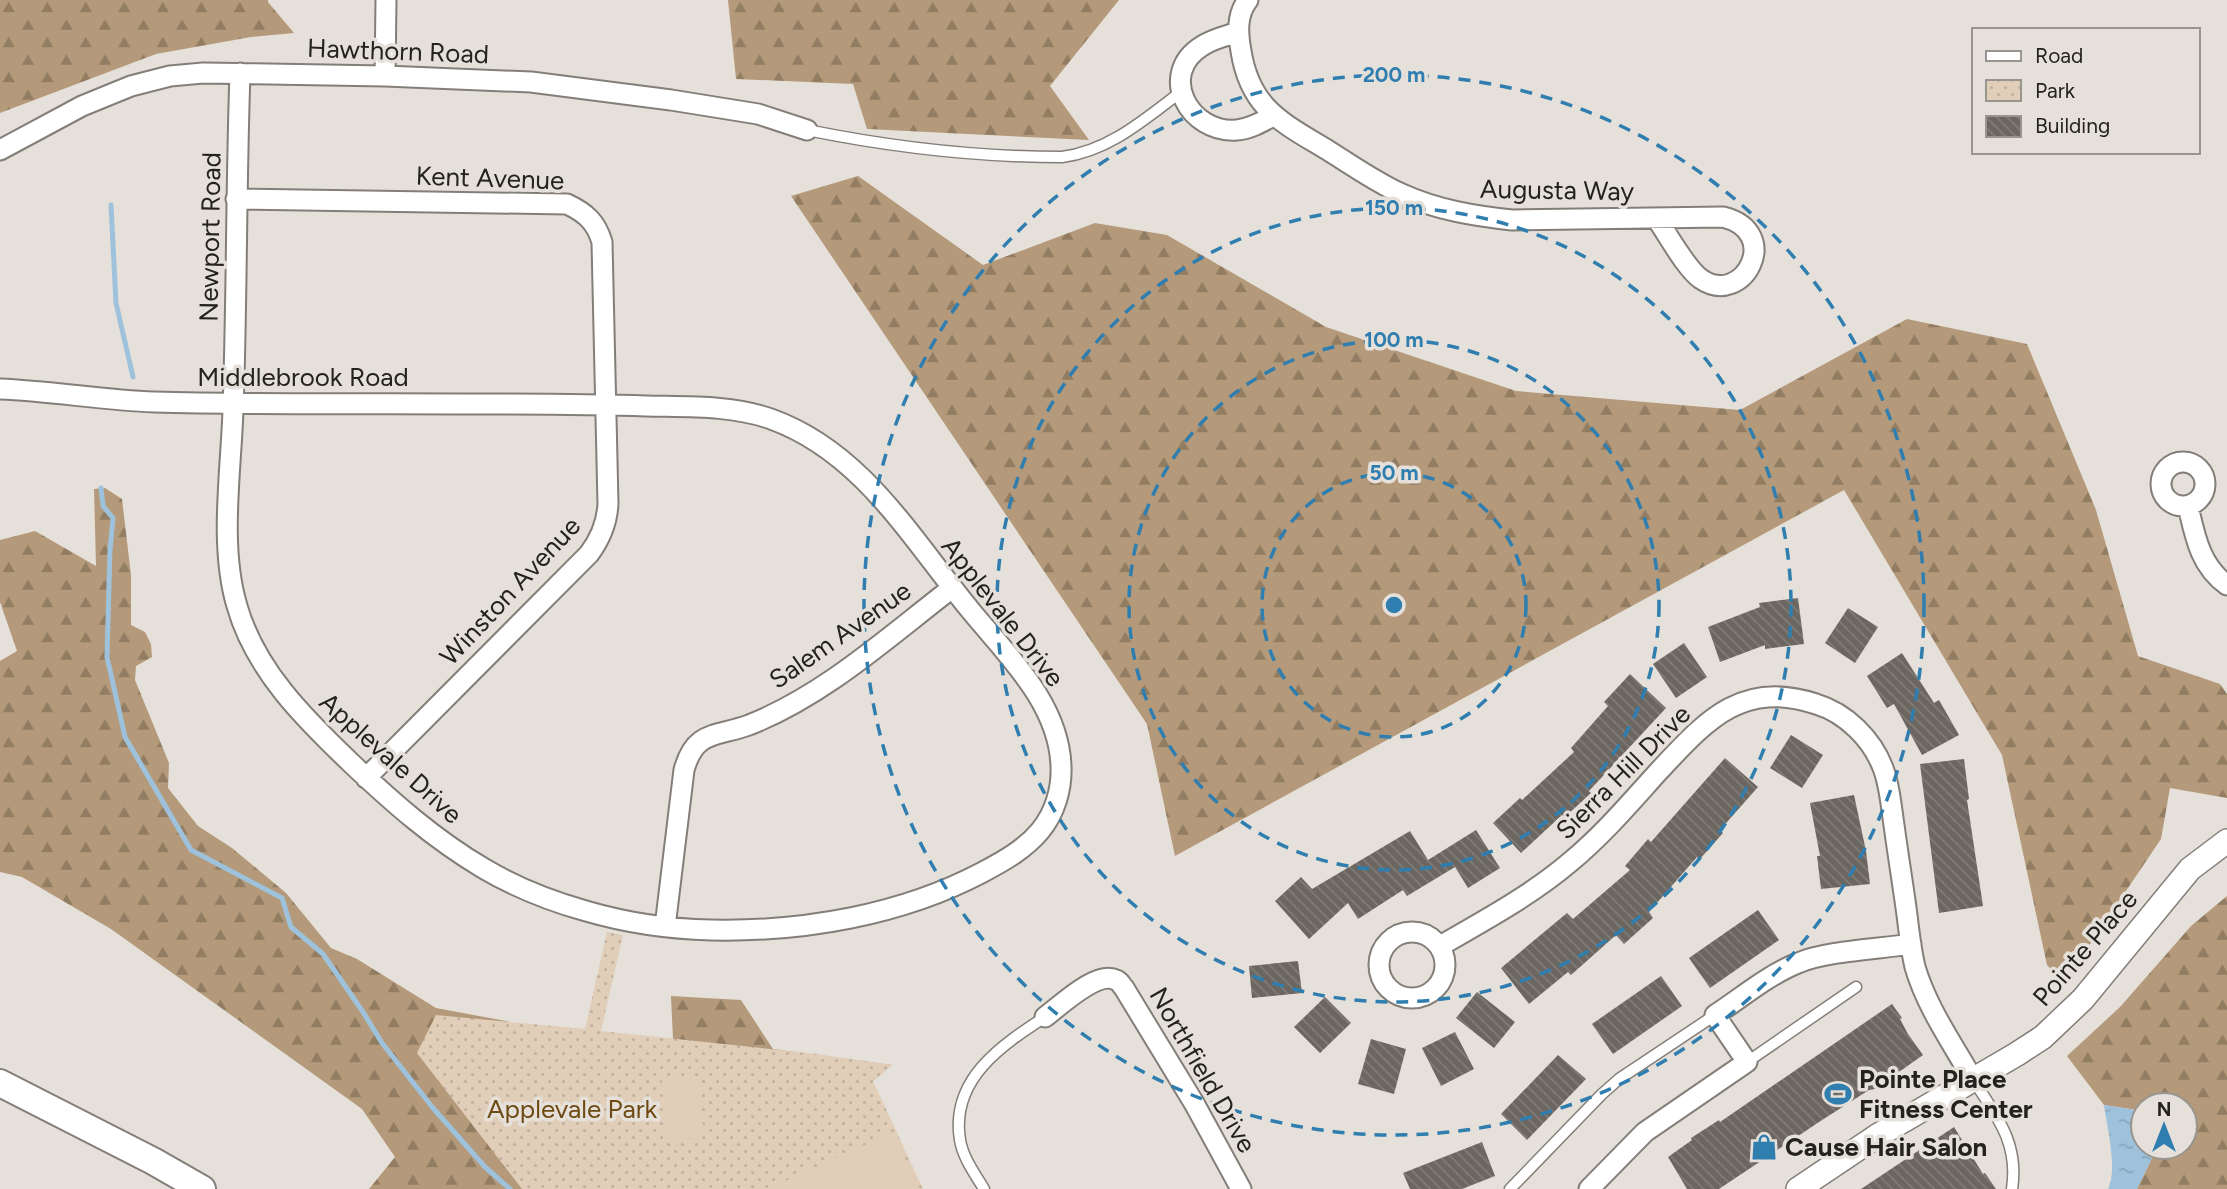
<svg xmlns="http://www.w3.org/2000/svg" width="2227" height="1189" font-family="Figtree,sans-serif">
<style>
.forest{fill:url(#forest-firs)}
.park{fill:url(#park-dots)}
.pitch{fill:#e1ceb9}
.water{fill:url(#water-ripples)}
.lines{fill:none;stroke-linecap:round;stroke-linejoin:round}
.stream{stroke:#9ec2dc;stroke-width:5}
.building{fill:url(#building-back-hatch)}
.service-casing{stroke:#837e78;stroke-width:13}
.minor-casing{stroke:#837e78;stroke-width:23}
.tertiary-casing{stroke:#837e78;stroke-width:26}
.secondary-casing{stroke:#837e78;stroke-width:30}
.service{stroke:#fff;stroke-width:10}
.minor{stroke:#fff;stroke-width:19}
.tertiary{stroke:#fff;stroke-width:23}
.secondary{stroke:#fff;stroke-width:26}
.ring{fill:none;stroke:#2f7eaf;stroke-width:3.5;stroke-dasharray:12 9}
.labels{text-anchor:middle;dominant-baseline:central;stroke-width:7;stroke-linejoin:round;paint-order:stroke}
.street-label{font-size:26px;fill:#24221f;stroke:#e6e0da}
.poi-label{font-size:26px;font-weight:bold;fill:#24221f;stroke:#e6e0da;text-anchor:start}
.park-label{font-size:26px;fill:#6e4a13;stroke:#e6e0da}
.centre{fill:#2f7eaf;stroke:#e6e0da;stroke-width:3.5}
.ring-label{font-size:21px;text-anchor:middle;font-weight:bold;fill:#2f7eaf;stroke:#e6e0da;stroke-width:7;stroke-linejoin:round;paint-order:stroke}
</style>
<defs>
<pattern id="forest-firs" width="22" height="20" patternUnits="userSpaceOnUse" patternTransform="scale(1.75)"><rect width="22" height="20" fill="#b49a7a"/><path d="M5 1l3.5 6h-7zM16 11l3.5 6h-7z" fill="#927d63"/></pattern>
<pattern id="park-dots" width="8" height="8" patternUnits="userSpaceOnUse" patternTransform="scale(1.75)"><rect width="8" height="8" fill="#e1ceb9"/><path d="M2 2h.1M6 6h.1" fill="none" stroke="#c1b19f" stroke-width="1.8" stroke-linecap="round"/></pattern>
<pattern id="water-ripples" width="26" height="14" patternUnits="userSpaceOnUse" patternTransform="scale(1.75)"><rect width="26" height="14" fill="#9ec2dc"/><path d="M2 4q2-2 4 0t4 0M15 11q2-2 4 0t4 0" fill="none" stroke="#88a6bc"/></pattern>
<pattern id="building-back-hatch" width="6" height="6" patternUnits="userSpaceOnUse" patternTransform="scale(1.75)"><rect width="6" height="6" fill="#6b6660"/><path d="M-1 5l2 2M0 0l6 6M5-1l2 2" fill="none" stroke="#807c77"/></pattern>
</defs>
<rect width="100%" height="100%" fill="#e6e0da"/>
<!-- forest -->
<path class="forest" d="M0,0h268v2l26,31 -43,4 -95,17 -156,59z
M728,0h391l-69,86 39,54 -222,-11 -14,-45 -117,-5z
M858,176l125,89 112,-42 72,12 159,92 190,64 224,19 167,-91 120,25 69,166 42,146 82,28 7,10v104l-57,-10 -9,51 -97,144 -17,-18 -45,-210 -158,-265 -669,366 -28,-132 -356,-528z
M105,488l17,11 9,76v50l14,7 6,12 1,13 -16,9 -1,14 34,83 -1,25 30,38 34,22 54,45 45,55 26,11 79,49 70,13 259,83 -92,-65 -2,-43 70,4 32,49 119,16 -138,114 -5,10h-380l26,-32 -33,-48 -251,-180 -89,-52 -22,-5v-211l17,-10 -17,-49v-62l35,-9 61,35 -2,-77z
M2227,896v293h-90l18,-37 -1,-5h31v-42h-42v6l-39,-6 -37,-49 53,-49 71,-81z"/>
<!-- park -->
<path class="park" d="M607,932l16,3 -22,96 216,23 75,11 -19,16 50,108h-401l-105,-136 19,-38 149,14z"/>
<!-- pitch -->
<path class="pitch" d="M701,1078l2,60 -39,2 -2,-61z
M893,1132l26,57h-146l-1,-2z"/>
<!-- water -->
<path class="water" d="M2104,1105l39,6v36h11l1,5 -18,37h-29c10,-19 -1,-62 -4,-84z"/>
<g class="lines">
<!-- stream -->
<path class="stream" d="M111,205l5,98 17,74
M101,488l2,18 10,12 -3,32 -3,107 18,80 66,113 91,48 9,29 32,27 40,58 19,31 51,65 52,59 25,22"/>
</g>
<!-- building -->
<path class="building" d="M1798,598l6,46 -39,5v-4l-45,17 -12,-35 52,-20 -1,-4z
M1848,608l30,19 -23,36 -30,-20z
M1684,643l23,34 -31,21 -23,-34z
M1902,653l32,50 5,-3 20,35 -37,20 -28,-51 -7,4 -20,-32z
M1630,674l36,34 -77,83 2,2 -26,24 -3,-2 -41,38 -28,-30 27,-25 2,2 52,-48 -3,-4 37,-42 -4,-4z
M1791,735l32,20 -21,33 -32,-20z
M1725,758l33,29 -38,43 3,3 -24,27 -2,-3 -48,55 4,6 -29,26 -8,-9 -45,40 -3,-3 -39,32 -28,-36 66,-55 6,6 57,-49 -5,-4 23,-27 3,3z
M1964,759l5,40 -2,1 16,106 -44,7 -19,-149z
M1854,795l12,56 4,33 -49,5 -4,-33h3l-10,-53z
M1476,830l24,38 -32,20 -13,-21 -48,29 -4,-6 -45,29 -10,-16 -39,36 -34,-38 26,-24 11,12 98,-58 18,29z
M1758,910l21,30 -69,48 -21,-30z
M1298,961l4,32 -50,5 -3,-32z
M1661,976l21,30 -69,48 -21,-30z
M1477,992l38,30 -21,26 -38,-30z
M1325,997l26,26 -31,30 -26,-26z
M1892,1004l10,14 -2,1 8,15 15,21 -48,34 -6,1 -50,32 -100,67h-32l-19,-32 24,-17 -1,-2 28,-18 1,2z
M1455,1032l19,37 -33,17 -19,-38z
M1371,1039l35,10 -12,45 -36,-10z
M1558,1055l28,24 -59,61 -26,-26z
M1954,1127l29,47 2,-1 11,16h-135z
M1482,1142l13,34 -33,13h-52l-7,-16z"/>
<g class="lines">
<!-- service casing -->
<g class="service-casing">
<path id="service" d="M807,130c84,17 169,27 255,27 47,-6 83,-38 120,-66
M1747,1062l109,-75
M1974,1081c23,36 45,62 38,108
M984,1189c-9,-15 -21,-31 -24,-49 -10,-61 42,-95 85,-123
M1510,1189l92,-95 17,-15 96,-64"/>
</g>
<!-- minor casing -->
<g class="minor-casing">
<path id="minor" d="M1248,0c-12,15 -10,34 -7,51 9,58 42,72 88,100 24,15 48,32 73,43 35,16 73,22 110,26l211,-3c61,15 20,91 -22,62 -15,-10 -34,-46 -45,-61
M1238,32c-12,4 -26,7 -36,14 -45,28 -13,88 35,84 13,-1 25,-8 36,-14
M385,76l1,-76
M0,150l82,-44 49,-20 39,-10 33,-3 182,3 146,6 140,18 87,14 49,16
M236,199l331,5c19,9 29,18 35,38l6,262c-1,19 -7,34 -19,50l-223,224
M0,389c51,2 102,11 154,13 108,3 216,1 323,2 57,0 113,0 169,2 41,1 86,-1 125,13 92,33 141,121 200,192 37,45 88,93 90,155 1,23 -6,47 -21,65 -15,18 -36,30 -57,41 -81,43 -180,60 -272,58 -42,-1 -84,-7 -125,-19 -36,-10 -71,-24 -103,-43 -49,-29 -91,-66 -132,-105 -46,-44 -96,-93 -114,-157 -18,-60 -6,-134 -4,-196 4,-112 3,-225 7,-337
M2161 484a22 22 0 1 1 44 0a22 22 0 1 1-44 0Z
M2188,506c7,30 12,60 39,79
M665,927l19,-157c11,-40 32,-33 65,-45 76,-30 139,-88 203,-137
M1379 965a33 33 0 1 1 66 0a33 33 0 1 1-66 0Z
M1440,946c43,-25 90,-50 129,-83 33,-27 61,-60 89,-91 47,-50 83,-93 158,-68 30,9 56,35 67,64 7,18 8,38 11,57 4,30 9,60 13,90 2,17 4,35 8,52 12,41 38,77 58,113
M1045,1017c15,-11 52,-47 71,-37 4,1 5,5 8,8l70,115 47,86
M1589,1189l56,-57 102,-70 -32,-47c26,-17 53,-40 83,-52 28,-12 81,-14 113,-19"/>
</g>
<!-- tertiary casing -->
<g class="tertiary-casing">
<path id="tertiary" d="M1798,1189l79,-53 140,-82 26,-17 40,-38 107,-130 37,-28"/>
</g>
<!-- secondary casing -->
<g class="secondary-casing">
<path id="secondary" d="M0,1083l153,78 49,28"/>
</g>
<!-- service -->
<use href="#service" class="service"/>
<!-- minor -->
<use href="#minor" class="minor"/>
<!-- tertiary -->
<use href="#tertiary" class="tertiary"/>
<!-- secondary -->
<use href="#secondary" class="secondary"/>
</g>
<!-- distance rings -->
<g class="ring">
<circle cx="1394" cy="605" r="132"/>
<circle cx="1394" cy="605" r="265"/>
<circle cx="1394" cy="605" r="397"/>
<circle cx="1394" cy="605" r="530"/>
</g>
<!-- icons -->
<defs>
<g id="stadium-bare" transform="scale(2.1)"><path d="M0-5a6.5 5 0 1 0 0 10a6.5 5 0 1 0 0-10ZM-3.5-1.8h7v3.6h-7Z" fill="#2f7eaf" stroke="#e6e0da" stroke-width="2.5" paint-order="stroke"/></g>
<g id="shop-bare" transform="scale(2.1)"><path d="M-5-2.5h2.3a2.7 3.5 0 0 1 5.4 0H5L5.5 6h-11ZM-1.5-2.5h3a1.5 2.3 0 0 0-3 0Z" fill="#2f7eaf" stroke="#e6e0da" stroke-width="2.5" paint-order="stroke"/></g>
</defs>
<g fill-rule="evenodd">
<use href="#stadium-bare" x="1838" y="1094"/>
<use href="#shop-bare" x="1764" y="1147"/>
</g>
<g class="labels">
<!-- street labels -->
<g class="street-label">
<text transform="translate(398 51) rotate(2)">Hawthorn Road</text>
<text transform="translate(490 178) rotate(2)">Kent Avenue</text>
<text transform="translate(1557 190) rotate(1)">Augusta Way</text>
<text transform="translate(210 237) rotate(-89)">Newport Road</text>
<text x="303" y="377">Middlebrook Road</text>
<text transform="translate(510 591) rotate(-47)">Winston Avenue</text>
<text transform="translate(1003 612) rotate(52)">Applevale Drive</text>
<text transform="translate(840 635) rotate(-35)">Salem Avenue</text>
<text transform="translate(391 758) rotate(42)">Applevale Drive</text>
<text transform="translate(1623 772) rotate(-45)">Sierra Hill Drive</text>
<text transform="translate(2085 948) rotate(-49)">Pointe Place</text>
<text transform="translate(1203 1070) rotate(60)">Northfield Drive</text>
</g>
<!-- poi labels -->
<g class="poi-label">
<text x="1859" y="1079">Pointe Place<tspan x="1859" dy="30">Fitness Center</tspan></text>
<text x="1785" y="1147">Cause Hair Salon</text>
</g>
<!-- park labels -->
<g class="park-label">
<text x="572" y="1109">Applevale Park</text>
</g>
</g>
<circle cx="1394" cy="605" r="10" class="centre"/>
<g class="ring-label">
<text x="1394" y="82">200 m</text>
<text x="1394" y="215">150 m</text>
<text x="1394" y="347">100 m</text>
<text x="1394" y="480">50 m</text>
</g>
<!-- legend -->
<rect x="1972" y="28" width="228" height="126" fill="#e6e0da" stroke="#98948f" stroke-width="2"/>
<rect x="1986" y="51" width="35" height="10" fill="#ffffff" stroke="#98948f" stroke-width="2"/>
<text x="2035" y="63" font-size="21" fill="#24221f">Road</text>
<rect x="1986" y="80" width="35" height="21" fill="url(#park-dots)" stroke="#98948f" stroke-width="2"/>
<text x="2035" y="98" font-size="21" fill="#24221f">Park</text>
<rect x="1986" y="116" width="35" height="21" fill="url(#building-back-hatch)" stroke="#98948f" stroke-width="2"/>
<text x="2035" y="133" font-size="21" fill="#24221f">Building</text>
<!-- north arrow -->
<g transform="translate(2164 1126)"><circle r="33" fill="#e6e0da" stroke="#98948f" stroke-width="2"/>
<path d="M0-5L12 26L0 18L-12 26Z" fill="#2f7eaf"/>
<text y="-10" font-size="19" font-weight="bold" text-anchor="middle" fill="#24221f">N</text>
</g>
</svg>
